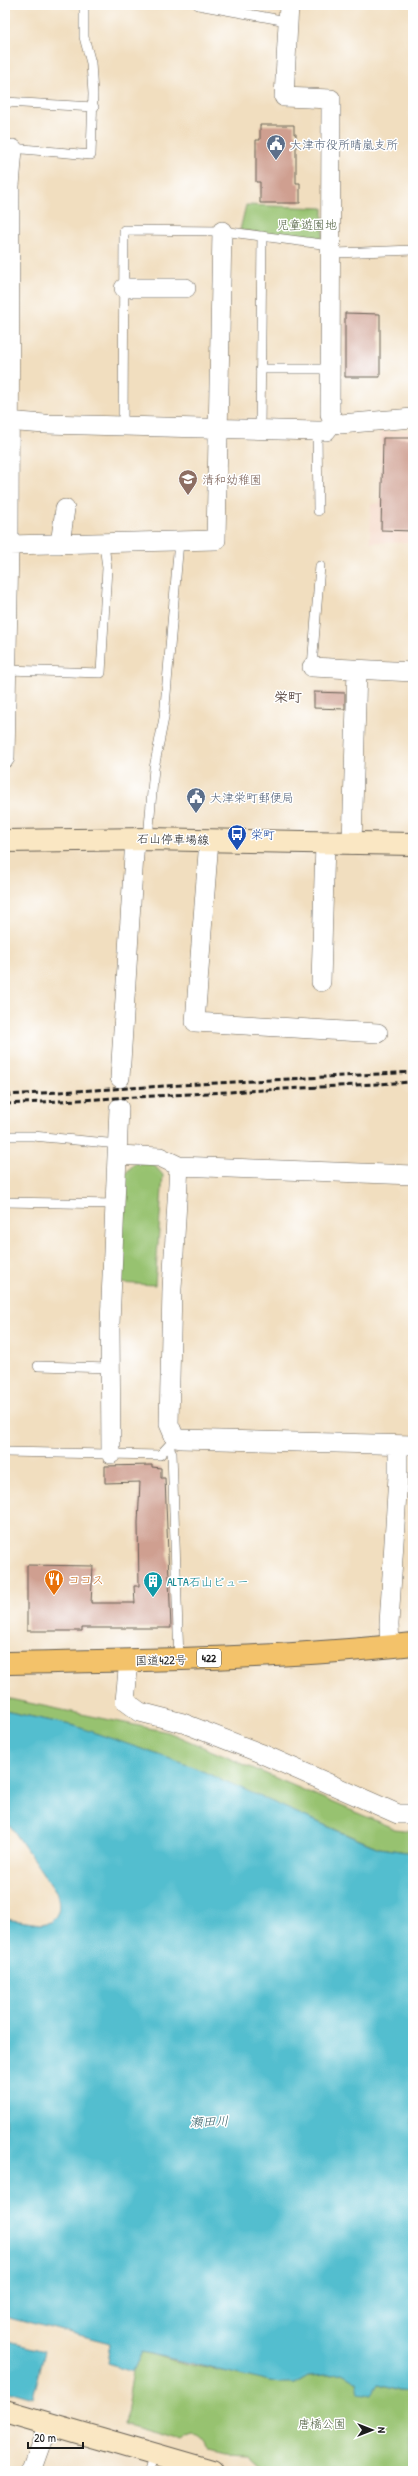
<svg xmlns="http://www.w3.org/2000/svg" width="418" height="2476" font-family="'Patrick Hand','Klee One',sans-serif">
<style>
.built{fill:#f4d3c0}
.green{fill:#97c26f;stroke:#5a6f46}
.water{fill:#53becf;stroke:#386d76}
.building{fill:#cf9f90}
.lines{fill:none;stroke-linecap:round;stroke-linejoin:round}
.service-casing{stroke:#676055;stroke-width:10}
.minor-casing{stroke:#676055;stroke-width:20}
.secondary-casing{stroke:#676055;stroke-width:24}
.trunk-casing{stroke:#676055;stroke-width:24}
.service{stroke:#fff;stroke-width:9}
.minor{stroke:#fff;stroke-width:19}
.secondary{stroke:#fae7c3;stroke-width:22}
.trunk{stroke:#f3c26a;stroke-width:22}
.rail{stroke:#1c1c1c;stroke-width:3;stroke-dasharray:6 3;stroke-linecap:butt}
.labels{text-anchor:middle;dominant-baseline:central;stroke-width:3;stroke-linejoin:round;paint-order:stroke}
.shield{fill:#fff;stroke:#606060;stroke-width:1}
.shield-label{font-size:11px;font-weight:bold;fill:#1c1c1c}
.service-label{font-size:12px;fill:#4e5e75;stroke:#fff;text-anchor:start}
.park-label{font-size:12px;fill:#4d5e3d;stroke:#fff}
.education-label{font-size:12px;fill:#785e54;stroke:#fff;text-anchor:start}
.transit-label{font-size:12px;fill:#164399;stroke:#fff;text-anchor:start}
.street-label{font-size:12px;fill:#1c1c1c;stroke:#fff}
.food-label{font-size:12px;fill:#c56008;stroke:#fff;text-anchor:start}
.culture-label{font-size:12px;fill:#0d838f;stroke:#fff;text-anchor:start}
.water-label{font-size:13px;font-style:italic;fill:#325d64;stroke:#fff}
.quarter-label{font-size:14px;font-weight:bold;fill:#5b4a45;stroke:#fff}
</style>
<rect width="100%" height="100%" fill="#fff"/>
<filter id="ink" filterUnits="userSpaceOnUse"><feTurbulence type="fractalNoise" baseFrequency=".025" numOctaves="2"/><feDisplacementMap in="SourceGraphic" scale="8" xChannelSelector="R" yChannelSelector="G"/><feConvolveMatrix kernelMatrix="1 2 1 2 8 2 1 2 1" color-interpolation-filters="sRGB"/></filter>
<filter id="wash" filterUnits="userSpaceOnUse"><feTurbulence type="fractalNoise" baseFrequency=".012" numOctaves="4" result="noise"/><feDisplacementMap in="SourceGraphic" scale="16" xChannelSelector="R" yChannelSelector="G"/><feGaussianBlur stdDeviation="0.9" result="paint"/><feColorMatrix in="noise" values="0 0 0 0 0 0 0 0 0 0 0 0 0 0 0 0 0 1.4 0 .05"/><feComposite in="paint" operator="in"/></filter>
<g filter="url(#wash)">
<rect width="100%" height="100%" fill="#f1debf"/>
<!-- built -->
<path class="built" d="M413,431v112l-43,-1 1,-38 9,-1v-71z"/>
<!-- green -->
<path class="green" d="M246,205l77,3v28l-5,5 -78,-11z
M135,1163h17l11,12 -8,110 -37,-2 6,-108z
M5,1698l163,34 227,97 18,2v22l-34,-5 -95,-40 -209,-82 -70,-15z
M142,2352l48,13 99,18 6,1 14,-8 35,-2 30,17 5,-7 20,6 14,1v80h-128l-25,-6 -12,-11 -24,-1 -16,-4c-6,-15 -15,-18 -28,-8l-56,-16 9,-54z"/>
<!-- water -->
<path class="water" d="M5,1711l70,15 116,40 156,69 32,13 34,5v538l-14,-1 -20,-6 -7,11 -13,-2 -2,-11 -13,-8 -35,2 -14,8h-16l-137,-32 -9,19 -26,-8 3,-20 -105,-27v-397l35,5 11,-2c9,-9 9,-17 6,-28l-52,-76z
M5,2341l40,10 -12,47 -28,-8z"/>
<g id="blocks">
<!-- building -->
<path class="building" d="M260,125h34v9h2v49h4v20h-40v-21h-4v-42h4z
M345,313l35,1v63h-35z
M383,438h30v93l-32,-1z
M314,692l31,1v16l-31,-1z
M152,1465v2l9,1v10h4l6,150h-89v3h-55v-66l66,1 -2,37h44l-1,-17h5l-1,-63 2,-41 -35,1v-17z"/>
</g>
</g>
<g filter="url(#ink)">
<use href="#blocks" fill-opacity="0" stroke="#676055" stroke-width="1"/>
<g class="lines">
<!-- service casing -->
<g class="service-casing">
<path id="service" d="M198,5l89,16
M5,102l89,5
M11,148l80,7 2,-61 -2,-31 -7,-26v-32
M260,369h70
M123,426l1,-196 98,1 100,13 14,9 77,-3
M260,430l2,-194
M317,431l1,80
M312,667l8,-101
M7,670l94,3 6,-105 -3,-24
M148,839l6,-71 10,-50 15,-177
M5,1136h28l85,8
M5,1202l111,2
M38,1366l73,2
M169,1447l3,6 7,207
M5,1452l155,3 12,-13
M149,2471l5,-17"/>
</g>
<!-- minor casing -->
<g class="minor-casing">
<path id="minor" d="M289,5l-5,92 47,2 -1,315 4,7 6,3 73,-6
M124,288h62
M5,421l40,3 272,7h9l8,-10
M60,544l5,-35
M9,545l207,-5 6,-309
M312,667l101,5
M5,758l4,-213 1,-359 3,-37
M209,840l-14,182 183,11
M352,844l5,-175
M321,982l4,-139
M120,1078l15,-239
M118,1155l42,2 19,9
M413,1175l-234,-9 -7,123 -3,135 6,14 6,1 232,6
M111,1454l-1,-130 9,-216
M390,1647l-1,-23 9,-148v-31
M129,1660l-4,41 15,11 43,11 77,30 138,61h15
M32,2471l17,-47"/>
</g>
<!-- secondary casing -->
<g class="secondary-casing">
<path id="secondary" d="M5,841l143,-2 265,5
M5,2411l207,60"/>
</g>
<!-- trunk casing -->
<g class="trunk-casing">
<path id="trunk" d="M5,1663c136,-3 272,-4 408,-19"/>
</g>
<!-- service -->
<use href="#service" class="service"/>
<!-- minor -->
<use href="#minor" class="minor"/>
<!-- secondary -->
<use href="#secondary" class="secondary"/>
<!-- trunk -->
<use href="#trunk" class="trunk"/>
<!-- rail -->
<path class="rail" d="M5,1095l408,-23
M5,1104l408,-22"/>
</g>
</g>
<!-- icons -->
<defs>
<g id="civic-pin" transform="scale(1)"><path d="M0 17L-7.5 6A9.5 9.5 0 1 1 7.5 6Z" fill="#5c6f8a" stroke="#fff"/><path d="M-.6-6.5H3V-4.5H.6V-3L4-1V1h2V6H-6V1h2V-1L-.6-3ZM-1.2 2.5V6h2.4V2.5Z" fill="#fff"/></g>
<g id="school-pin" transform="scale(1)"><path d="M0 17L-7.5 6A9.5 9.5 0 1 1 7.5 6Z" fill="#8d6e63" stroke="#fff"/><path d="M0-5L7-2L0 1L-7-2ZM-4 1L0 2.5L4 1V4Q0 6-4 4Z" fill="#fff"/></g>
<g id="bus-pin" transform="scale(1)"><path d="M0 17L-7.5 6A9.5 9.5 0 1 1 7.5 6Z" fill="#1a4fb4" stroke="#fff"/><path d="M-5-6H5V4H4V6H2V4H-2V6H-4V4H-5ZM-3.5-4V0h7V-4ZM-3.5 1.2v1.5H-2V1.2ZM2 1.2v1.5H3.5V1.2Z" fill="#fff"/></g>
<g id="restaurant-pin" transform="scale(1)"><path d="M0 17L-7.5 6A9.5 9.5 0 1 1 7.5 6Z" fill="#e8710a" stroke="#fff"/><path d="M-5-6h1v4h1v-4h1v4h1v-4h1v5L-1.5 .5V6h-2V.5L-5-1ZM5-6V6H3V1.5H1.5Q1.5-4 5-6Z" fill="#fff"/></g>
<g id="building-pin" transform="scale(1)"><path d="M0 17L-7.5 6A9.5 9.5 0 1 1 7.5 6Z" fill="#0f9aa8" stroke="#fff"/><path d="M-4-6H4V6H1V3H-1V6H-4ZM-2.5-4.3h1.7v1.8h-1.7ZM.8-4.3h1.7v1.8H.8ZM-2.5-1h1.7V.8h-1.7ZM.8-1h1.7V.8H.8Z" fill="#fff"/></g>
</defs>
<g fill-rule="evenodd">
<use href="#civic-pin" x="276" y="144"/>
<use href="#school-pin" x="188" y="479"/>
<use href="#civic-pin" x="196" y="797"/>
<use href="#bus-pin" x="237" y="834"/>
<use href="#restaurant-pin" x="54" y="1579"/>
<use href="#building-pin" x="153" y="1581"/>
</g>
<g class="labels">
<!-- shield labels -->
<rect class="shield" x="197" y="1649" width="24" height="18" rx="3"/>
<g class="shield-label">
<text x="209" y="1658">422</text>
</g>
<!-- service labels -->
<g class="service-label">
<text x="290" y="144">大津市役所晴嵐支所</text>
<text x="210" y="797">大津栄町郵便局</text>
</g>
<!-- park labels -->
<g class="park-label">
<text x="307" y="224">児童遊園地</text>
<text x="322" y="2423">唐橋公園</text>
</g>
<!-- education labels -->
<g class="education-label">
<text x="202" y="479">清和幼稚園</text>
</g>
<!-- transit labels -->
<g class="transit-label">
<text x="251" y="834">栄町</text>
</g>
<!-- street labels -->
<g class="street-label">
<text transform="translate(173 839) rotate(1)">石山停車場線</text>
<text transform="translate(161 1660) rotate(-1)">国道422号</text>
</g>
<!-- food labels -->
<g class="food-label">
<text x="68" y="1579">ココス</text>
</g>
<!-- culture labels -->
<g class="culture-label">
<text x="167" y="1581">ALTA石山ビュー</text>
</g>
<!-- water labels -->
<g class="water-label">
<text transform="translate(209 2121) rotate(-2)">瀬田川</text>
</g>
<!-- quarter labels -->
<g class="quarter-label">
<text x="288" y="696">栄町</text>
</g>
</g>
<!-- margin -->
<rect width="418" height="2476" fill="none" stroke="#fff" stroke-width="20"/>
<!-- north arrow -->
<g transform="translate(372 2430) rotate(90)" stroke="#ffffff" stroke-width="3" paint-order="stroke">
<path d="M0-3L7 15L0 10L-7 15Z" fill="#1c1c1c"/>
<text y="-6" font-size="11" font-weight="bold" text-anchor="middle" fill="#1c1c1c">N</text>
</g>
<!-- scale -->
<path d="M28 2442v6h55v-6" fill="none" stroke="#1c1c1c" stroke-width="2"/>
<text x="34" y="2442" font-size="12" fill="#1c1c1c" stroke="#ffffff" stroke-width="3" paint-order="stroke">20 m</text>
</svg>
